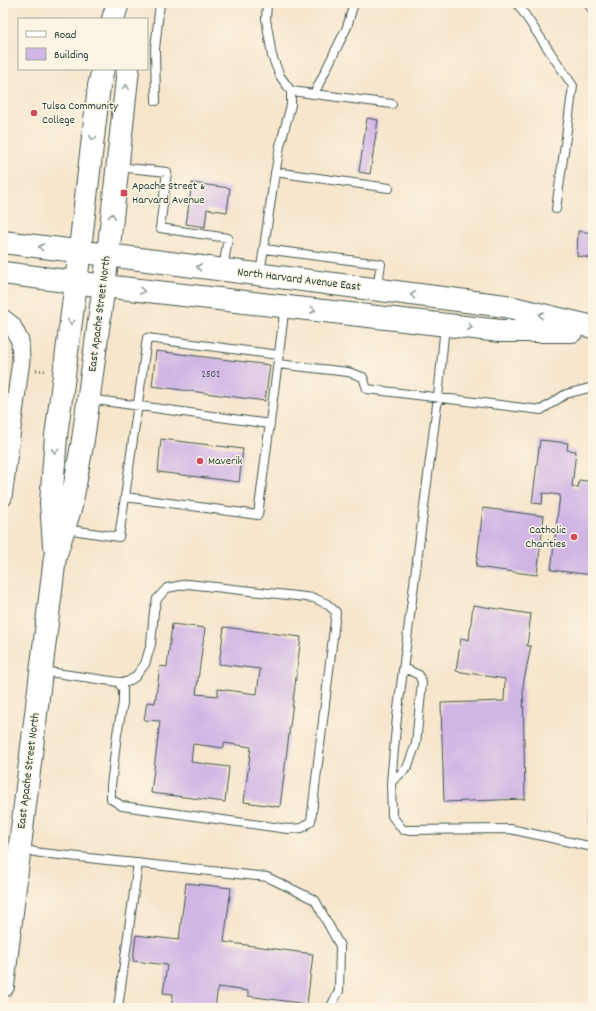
<svg xmlns="http://www.w3.org/2000/svg" width="596" height="1011" font-family="Dekko,sans-serif">
<style>
.building{fill:#d1b6e5}
.lines{fill:none;stroke-linecap:round;stroke-linejoin:round}
.lane-casing{stroke:#3f564b;stroke-width:10}
.street-casing{stroke:#3f564b;stroke-width:19}
.secondary-casing{stroke:#3f564b;stroke-width:24}
.path{stroke:#3f564b;stroke-width:2.5;stroke-dasharray:1 3;stroke-linecap:butt}
.lane{stroke:#fff;stroke-width:8}
.street{stroke:#fff;stroke-width:17}
.secondary{stroke:#fff;stroke-width:22}
.oneway{stroke:#8f9e9a}
.poi-dot{fill:#d1495b;stroke:#fcf5e5;stroke-width:1.5}
.labels{text-anchor:middle;dominant-baseline:central;stroke-width:3;stroke-linejoin:round;paint-order:stroke}
.number-label{font-size:10px;fill:#4c5b60}
.poi-label{font-size:12px;fill:#1f3d34;stroke:#fcf5e5;text-anchor:start}
.street-label{font-size:12px;fill:#1f3d34;stroke:#fcf5e5}
</style>
<rect width="100%" height="100%" fill="#fcf5e5"/>
<filter id="ink" filterUnits="userSpaceOnUse"><feTurbulence type="fractalNoise" baseFrequency=".025" numOctaves="2"/><feDisplacementMap in="SourceGraphic" scale="8" xChannelSelector="R" yChannelSelector="G"/><feConvolveMatrix kernelMatrix="1 2 1 2 8 2 1 2 1" color-interpolation-filters="sRGB"/></filter>
<filter id="wash" filterUnits="userSpaceOnUse"><feTurbulence type="fractalNoise" baseFrequency=".012" numOctaves="4" result="noise"/><feDisplacementMap in="SourceGraphic" scale="16" xChannelSelector="R" yChannelSelector="G"/><feGaussianBlur stdDeviation="0.9" result="paint"/><feColorMatrix in="noise" values="0 0 0 0 0 0 0 0 0 0 0 0 0 0 0 0 0 1.4 0 .05"/><feComposite in="paint" operator="in"/></filter>
<g filter="url(#wash)">
<rect width="100%" height="100%" fill="#f7e5cc"/>
<g id="blocks">
<!-- building -->
<path class="building" d="M581,3h12v14z
M367,118l11,2 -8,54 -11,-2z
M192,183l38,5 -3,24 -20,-3 -2,18 -19,-3z
M578,231l15,2v25l-16,-2z
M156,351l114,14 -5,36 -113,-15z
M161,439l82,10 -4,33 -81,-10z
M540,440l28,3 -1,7 9,1 -4,36 6,1 1,-8 14,2v93l-42,-5 9,-75 -17,-2 -1,11 -10,-1z
M483,508l61,8 -7,59 -61,-8z
M473,605l58,9 -4,32h4l-8,39 2,114 -81,3 -3,-99 63,-2 1,-22 -49,-8 5,-33 8,2z
M172,624l33,4 -9,66 22,2v-7l39,5 3,-25 -41,-5 5,-37 77,10 -21,170 -36,-5 7,-55 -27,-4v5l-31,-4 -2,18 38,5 -4,35 -74,-9 9,-72 -16,-1 3,-18 8,1 5,-37 7,1z
M592,795h1v29h-5z
M186,883l45,5 -7,54 89,12 -6,50 -59,-8v-5l-30,-4 -3,21h-44l2,-14 -10,-1 4,-28 -34,-4 3,-26 43,5z"/>
</g>
</g>
<g filter="url(#ink)">
<use href="#blocks" fill-opacity="0" stroke="#3f564b" stroke-width="1"/>
<g class="lines">
<!-- lane casing -->
<g class="lane-casing">
<path id="lane" d="M517,3l56,83 -17,123
M291,91l101,13
M314,94l33,-67 7,-24
M156,101l-1,-52 5,-46
M118,167l49,5 -7,56 68,10 -5,31
M275,172l114,16
M264,249l117,15 -4,25
M260,274l13,-88 7,-40 11,-41v-14l-11,-15 -8,-20 -6,-37 1,-16
M445,325l-7,72 -41,320 -6,65 1,34 11,14 107,-1 83,18
M278,364l70,8 15,5 4,12 174,21 25,-16 23,-6h4
M89,399l181,25
M125,497l22,-159 132,17
M65,529l54,8 6,-40 133,18 25,-193 1,-15
M42,671l76,11h9l8,-5 10,-13 6,-20 3,-33 3,-12 10,-11 21,-4 126,14 13,6 9,8 -25,209 -9,7 -14,1 -166,-23 -11,-7v-13l6,-52 6,-31v-14l-5,-7
M391,782l16,-14 9,-24 6,-62 -3,-7 -15,-7
M20,849l21,4 226,24 48,23 25,46 -1,45 -9,17
M118,1008l20,-145"/>
</g>
<!-- street casing -->
<g class="street-casing">
<path id="street" d="M3,318l9,7 8,16 1,19 -18,138"/>
</g>
<!-- secondary casing -->
<g class="secondary-casing">
<path id="secondary" d="M113,19l5,-16
M3,242l105,13 397,51 88,21
M3,273l110,14 387,44h72
M54,545l-3,-42 5,-67 20,-153 23,-197 4,-17
M3,986l52,-429 16,-51 12,-66 25,-185 20,-186"/>
</g>
<!-- path -->
<path class="path" d="M36,370l11,1"/>
<!-- lane -->
<use href="#lane" class="lane"/>
<!-- street -->
<use href="#street" class="street"/>
<!-- secondary -->
<use href="#secondary" class="secondary"/>
</g>
<!-- one-way arrows -->
<defs><path id="oneway-chevron" d="M-2-3.5L2.5 0L-2 3.5" fill="none" stroke-width="1.6" stroke-linecap="round" stroke-linejoin="round"/></defs>
<g class="oneway">
<use href="#oneway-chevron" transform="translate(126 87) rotate(-83)"/>
<use href="#oneway-chevron" transform="translate(93 138) rotate(97)"/>
<use href="#oneway-chevron" transform="translate(112 216) rotate(-84)"/>
<use href="#oneway-chevron" transform="translate(41 247) rotate(-173)"/>
<use href="#oneway-chevron" transform="translate(199 267) rotate(-173)"/>
<use href="#oneway-chevron" transform="translate(142 291) rotate(6)"/>
<use href="#oneway-chevron" transform="translate(413 295) rotate(-173)"/>
<use href="#oneway-chevron" transform="translate(313 310) rotate(6)"/>
<use href="#oneway-chevron" transform="translate(541 315) rotate(-167)"/>
<use href="#oneway-chevron" transform="translate(71 322) rotate(97)"/>
<use href="#oneway-chevron" transform="translate(470 327) rotate(7)"/>
<use href="#oneway-chevron" transform="translate(55 451) rotate(94)"/>
</g>
</g>
<!-- markers -->
<g class="poi-dot">
<circle cx="34" cy="113" r="4"/>
<rect x="120" y="189" width="8" height="8" rx="2"/>
<circle cx="200" cy="461" r="4"/>
<circle cx="574" cy="537" r="4"/>
</g>
<g class="labels">
<!-- number labels -->
<g class="number-label">
<text x="211" y="375">2502</text>
</g>
<!-- poi labels -->
<g class="poi-label">
<text x="42" y="106">Tulsa Community<tspan x="42" dy="14">College</tspan></text>
<text x="132" y="186">Apache Street &amp;<tspan x="132" dy="14">Harvard Avenue</tspan></text>
<text x="208" y="461">Maverik</text>
<text x="566" y="530" text-anchor="end">Catholic<tspan x="566" dy="14">Charities</tspan></text>
</g>
<!-- street labels -->
<g class="street-label">
<text transform="translate(299 280) rotate(7)">North Harvard Avenue East</text>
<text transform="translate(100 314) rotate(-83)">East Apache Street North</text>
<text transform="translate(29 771) rotate(-83)">East Apache Street North</text>
</g>
</g>
<!-- margin -->
<rect width="596" height="1011" fill="none" stroke="#fcf5e5" stroke-width="16"/>
<!-- legend -->
<rect x="18" y="18" width="130" height="52" fill="#fcf5e5" stroke="#a4ab9e"/>
<rect x="26" y="31" width="20" height="6" fill="#ffffff" stroke="#a4ab9e"/>
<text x="54" y="38" font-size="12" fill="#1f3d34">Road</text>
<rect x="26" y="48" width="20" height="12" fill="#d1b6e5" stroke="#a4ab9e"/>
<text x="54" y="58" font-size="12" fill="#1f3d34">Building</text>
</svg>
